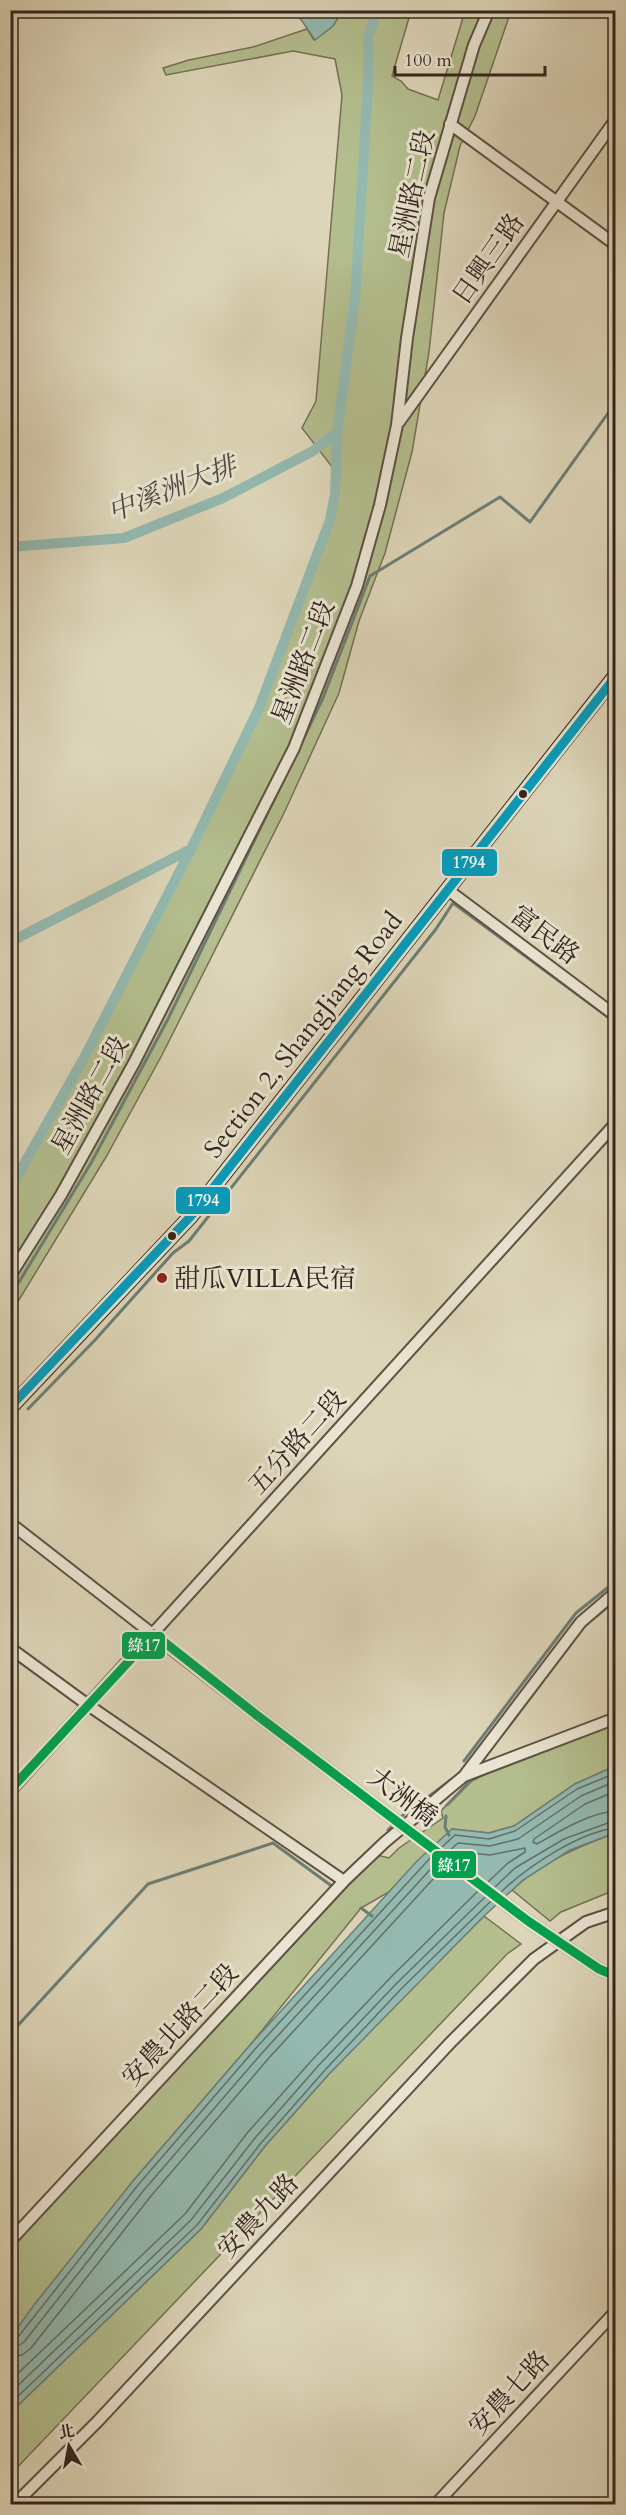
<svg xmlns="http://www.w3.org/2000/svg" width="626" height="2515" font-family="Cardo,'Noto Serif TC',serif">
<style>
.green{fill:#b3bd8d;stroke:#747055;stroke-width:1.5}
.water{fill:#93b9b0;stroke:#6d7d75;stroke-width:1.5}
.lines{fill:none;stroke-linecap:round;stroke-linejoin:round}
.shore{stroke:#646e66;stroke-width:1.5}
.stream{stroke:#6d7d75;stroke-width:3}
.canal{stroke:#93b9b0;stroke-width:10}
.minor-casing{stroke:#5e5044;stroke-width:14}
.major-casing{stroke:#34241d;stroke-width:16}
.minor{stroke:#e9e4d1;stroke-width:10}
.major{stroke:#ddd5b8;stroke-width:14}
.minor-bridge-casing{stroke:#5e5044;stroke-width:14;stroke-linecap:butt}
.minor-bridge{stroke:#e9e4d1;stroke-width:10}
.bus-1-casing{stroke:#e9e4d1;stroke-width:14}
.bus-2-casing{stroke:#e9e4d1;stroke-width:14}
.bus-1{stroke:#059cbc;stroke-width:9}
.bus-2{stroke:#03a04e;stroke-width:9}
.bus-dot{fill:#34241d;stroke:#e9e4d1;stroke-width:2}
.poi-dot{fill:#8f2418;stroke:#e9e4d1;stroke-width:2}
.labels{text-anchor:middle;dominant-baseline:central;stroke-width:6;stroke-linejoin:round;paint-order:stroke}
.street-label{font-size:26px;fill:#34241d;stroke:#e9e4d1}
.poi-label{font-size:26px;fill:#34241d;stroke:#e9e4d1;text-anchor:start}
.water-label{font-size:27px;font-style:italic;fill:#4c4942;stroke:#e9e4d1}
.line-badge{stroke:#e9e4d1;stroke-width:2}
.badge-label{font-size:16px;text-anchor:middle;font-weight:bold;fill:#fff}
</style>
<rect width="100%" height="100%" fill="#ddd5b8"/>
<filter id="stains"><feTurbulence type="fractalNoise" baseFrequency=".00333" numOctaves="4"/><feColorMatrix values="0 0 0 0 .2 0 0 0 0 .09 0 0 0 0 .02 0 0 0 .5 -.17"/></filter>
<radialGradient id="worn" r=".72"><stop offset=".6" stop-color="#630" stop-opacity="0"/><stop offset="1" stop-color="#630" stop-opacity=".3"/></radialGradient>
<!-- green -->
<path class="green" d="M342,11h69l-19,65 9,5 7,8 30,11 27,-89h46l-36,105 -15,30 -16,67 -15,139 -17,100 -27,101 -26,68 -20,72 -55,120 -122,242 -56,102 -95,156v-124l74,-133 106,-207 68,-141 71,-188 8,-31 -5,-21 -31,-40 14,-27 26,-306 -7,-36 -42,-8 -127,24 -3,-7 26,-8 64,-13 54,-18 7,11 19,-14z
M615,1718v48l-40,18 -61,42 -25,7 -37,-4 -63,63 -28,16 -110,136 -118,137 -122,156v-90l366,-392 12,3 10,-10 44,-30 -2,-7 25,-27 57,-29z
M615,1833v57l-54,22 -11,9 -38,-31c29,-28 66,-43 103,-57z
M484,1916l37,28 -14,10 -496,520v-62l190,-183 64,-83 64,-72 78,-81z"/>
<!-- water -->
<path class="water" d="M295,11h47l-9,15 -18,14z
M615,1766v67l-45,17 -47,30 -42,39 -152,155 -64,72 -64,83 -190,183v-75l23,-32 99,-124 118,-137 166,-183 35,-32 37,4 25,-7 61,-42z"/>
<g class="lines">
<!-- shore -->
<path class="shore" d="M616,1791l-31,13 -51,35 -1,3 4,2c21,-12 54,-32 79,-33
M442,1847l13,-12 34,4 26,-8 62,-42 39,-16
M448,1852l10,-9 32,3 28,-7 63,-43 35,-15
M455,1857l6,-5 29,3 35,-7v4l-17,11 -20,19
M495,1887l20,-19 49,-29 52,-19
M501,1892c26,-25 78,-60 115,-64
M10,2340l8,-3 120,-152 118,-137 176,-192
M10,2348l8,-2 6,-4 120,-152 118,-137 176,-192
M10,2357l12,-2 9,-7 120,-152 117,-137 177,-193
M10,2381l175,-167 63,-82 65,-73 78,-82 87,-86
M10,2393l181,-173 64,-82 64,-73 78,-82 88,-86
M10,2404l187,-179 64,-82 64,-73 77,-82 89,-87"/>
<!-- stream -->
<path class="stream" d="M300,746l23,-48 47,-122 130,-79 30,25 86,-120
M10,1297l81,-134 77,-144 119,-246
M28,1409l67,-69 78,-87 16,-12 247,-312 17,-26 163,120
M583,1627l33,-27
M464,1761l112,-148 40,-32
M447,1805l23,-23
M416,1806l36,-27
M446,1816l-1,11 4,8
M388,1830l16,-16
M361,1908l11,8
M10,2034l138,-150 125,-41 60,44"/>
<!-- canal -->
<path class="canal" d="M10,547l114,-9 99,-40 90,-47 24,-19
M10,942l181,-93
M10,1189l75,-133 106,-207 68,-141 71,-188 5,-26 2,-62 18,-133 13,-215v-46l9,-28"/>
<!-- minor casing -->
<g class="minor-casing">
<path id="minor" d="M450,124l166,121
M399,422l217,-303
M448,890l168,126
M10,1276l51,-81 73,-132 160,-315 63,-162 23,-81 17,-80 10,-87 22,-140 45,-153 15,-35
M10,1523l244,190
M10,1648l78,57 256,176
M464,1776l152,-58
M10,1791l606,-668
M10,2241l334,-360 41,-39 79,-66 117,-154 35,-30
M15,2504l83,-83 352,-378 84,-84 52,-37 30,-10
M436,2504l180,-193"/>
</g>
<!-- major casing -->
<g class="major-casing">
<path id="major" d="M10,1408l181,-192 425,-541"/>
</g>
<!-- minor -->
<use href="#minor" class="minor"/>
<!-- major -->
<use href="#major" class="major"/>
<!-- minor-bridge casing -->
<g class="minor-bridge-casing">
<path id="minor-bridge" d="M254,1713l274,208 71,48 17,7"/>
</g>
<!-- minor-bridge -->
<use href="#minor-bridge" class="minor-bridge"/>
<!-- bus-1 casing -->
<g class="bus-1-casing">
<path id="bus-1" d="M10,1407l181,-191 425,-540"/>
</g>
<!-- bus-2 casing -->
<g class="bus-2-casing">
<path id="bus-2" d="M10,1790l144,-156 100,79 274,208 71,48 17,7"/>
</g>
<!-- bus-1 -->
<use href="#bus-1" class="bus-1"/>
<!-- bus-2 -->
<use href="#bus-2" class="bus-2"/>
</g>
<!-- markers -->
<g class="bus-dot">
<circle cx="523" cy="794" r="5"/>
<circle cx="172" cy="1236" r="5"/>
</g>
<circle class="poi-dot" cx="162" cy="1278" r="6"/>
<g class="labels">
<!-- street labels -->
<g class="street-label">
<text transform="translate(412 194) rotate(-78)">星洲路二段</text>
<text transform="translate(488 259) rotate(-55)">日興三路</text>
<text transform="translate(303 662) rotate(-69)">星洲路二段</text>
<text transform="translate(545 935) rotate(37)">富民路</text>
<text transform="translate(303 1035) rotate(-52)">Section 2, ShangJiang Road</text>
<text transform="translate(90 1095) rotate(-61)">星洲路二段</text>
<text transform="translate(297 1442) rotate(-48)">五分路二段</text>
<text transform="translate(403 1797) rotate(37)">大洲橋</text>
<text transform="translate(180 2025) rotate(-47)">安農北路二段</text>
<text transform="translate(258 2216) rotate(-47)">安農九路</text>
<text transform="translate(509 2393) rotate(-47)">安農七路</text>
</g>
<!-- poi labels -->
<g class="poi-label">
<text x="174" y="1278">甜瓜VILLA民宿</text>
</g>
<!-- water labels -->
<g class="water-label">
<text transform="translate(172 489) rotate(-21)">中溪洲大排</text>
</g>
</g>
<g class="line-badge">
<rect x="441" y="848" width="57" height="29" rx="6" fill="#059cbc"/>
<rect x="175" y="1186" width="56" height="29" rx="6" fill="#059cbc"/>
<rect x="121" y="1631" width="45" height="29" rx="6" fill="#03a04e"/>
<rect x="431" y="1850" width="46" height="29" rx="6" fill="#03a04e"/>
</g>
<g class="badge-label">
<text x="469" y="868">1794</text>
<text x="203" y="1206">1794</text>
<text x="144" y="1651">綠17</text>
<text x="454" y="1871">綠17</text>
</g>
<!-- margin -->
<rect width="626" height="2515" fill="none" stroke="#ddd5b8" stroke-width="36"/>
<rect x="12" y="12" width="602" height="2491" fill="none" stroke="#34241d" stroke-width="3"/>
<rect x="18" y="18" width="590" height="2479" fill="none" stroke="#34241d" stroke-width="1.5"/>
<!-- north arrow -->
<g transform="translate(69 2446) rotate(350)" stroke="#e9e4d1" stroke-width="4.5" paint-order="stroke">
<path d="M0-4.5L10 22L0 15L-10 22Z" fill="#34241d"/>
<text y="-9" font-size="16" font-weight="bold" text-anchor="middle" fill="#34241d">北</text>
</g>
<!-- scale -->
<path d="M395 66v9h150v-9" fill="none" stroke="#34241d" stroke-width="3"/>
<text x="404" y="66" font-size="18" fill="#34241d" stroke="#e9e4d1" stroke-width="4.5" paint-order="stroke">100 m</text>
<rect width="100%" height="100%" filter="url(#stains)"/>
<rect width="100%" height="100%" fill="url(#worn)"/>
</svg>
